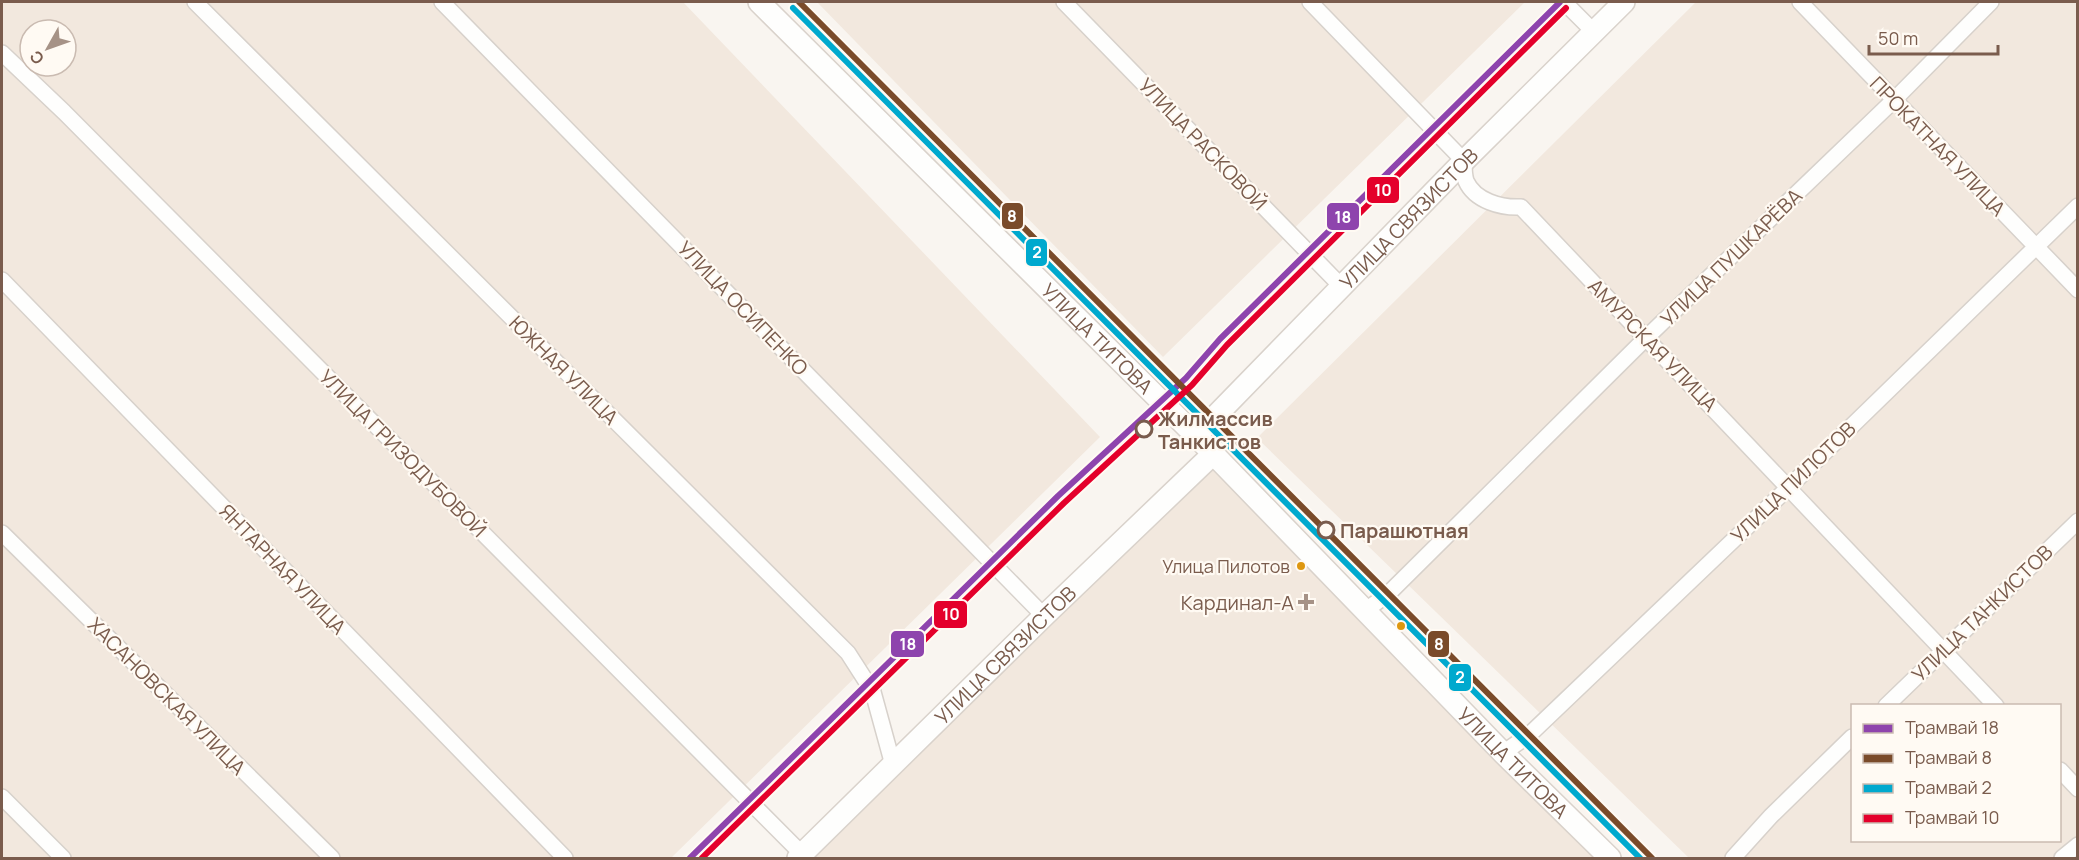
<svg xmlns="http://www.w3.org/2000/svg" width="2079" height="860" font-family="Manrope,sans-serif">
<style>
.residential{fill:#f2e8de;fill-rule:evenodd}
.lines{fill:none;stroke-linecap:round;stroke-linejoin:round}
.street-casing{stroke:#d7d1cb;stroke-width:18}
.secondary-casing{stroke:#d9d2cb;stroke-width:24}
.street{stroke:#fefefd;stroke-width:15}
.secondary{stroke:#fefefd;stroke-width:21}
.tram-1-casing{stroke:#fffaf3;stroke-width:10}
.tram-2-casing{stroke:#fffaf3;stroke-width:10}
.tram-3-casing{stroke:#fffaf3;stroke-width:10}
.tram-4-casing{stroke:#fffaf3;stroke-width:10}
.tram-1{stroke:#8e44ad;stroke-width:6}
.tram-2{stroke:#7a4b2a;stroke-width:6}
.tram-3{stroke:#00a9ce;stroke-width:6}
.tram-4{stroke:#e4002b;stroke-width:6}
.stop-dot{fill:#fffaf3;stroke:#7a5c4d;stroke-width:3}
.bus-dot{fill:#de970f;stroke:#fffaf3;stroke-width:2}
.poi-dot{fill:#a69286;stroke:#fffaf3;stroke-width:2}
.labels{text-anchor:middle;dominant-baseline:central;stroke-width:4.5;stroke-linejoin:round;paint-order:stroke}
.bus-label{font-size:18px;fill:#7a5c4d;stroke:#fffaf3;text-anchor:end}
.street-label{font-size:20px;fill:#7a5c4d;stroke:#fffaf3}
.stop-label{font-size:20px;font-weight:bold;fill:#7a5c4d;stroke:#fffaf3;text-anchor:start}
.poi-label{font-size:20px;fill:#7a5c4d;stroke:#fffaf3;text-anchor:end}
.line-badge{stroke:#fffaf3;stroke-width:2}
.badge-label{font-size:16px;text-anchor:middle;font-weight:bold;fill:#fff}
</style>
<rect width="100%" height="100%" fill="#f9f5f0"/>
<!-- residential -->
<path class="residential" d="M2,2h681l417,435 -429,421h-669zM30,30h36v36h-36z
M817,2h708l-362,355z
M1696,2h381v856h-388l-432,-420zM1852,706h208v134h-208z
M1213,454l397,404h-812z"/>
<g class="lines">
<!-- street casing -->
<g class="street-casing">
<path id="street" d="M195,2l653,651 25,39 20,73
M442,2l602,614
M1064,2l277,284
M1310,2l154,159c0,6 0,14 2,20 9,20 35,27 55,26l475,499
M1564,2l30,30
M1800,2l278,288
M2,53l62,59 738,742
M2,280l563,578
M2,533l330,325
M1366,610l22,-16 258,-256 248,-238 97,-98
M1886,706l192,-185
M1503,753l26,-18 259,-247 290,-282
M2060,770l18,19
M2,797l61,61
M1733,858l38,-42 81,-79
M2062,858l16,-13"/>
</g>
<!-- secondary casing -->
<g class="secondary-casing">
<g id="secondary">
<path id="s1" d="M759,2l437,434 307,317 107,105"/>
<path id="s2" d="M1196,436l268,-275 160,-159"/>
<path id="s3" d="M798,858l246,-242 169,-162"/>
</g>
</g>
<!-- street -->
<use href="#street" class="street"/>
<!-- secondary -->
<use href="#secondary" class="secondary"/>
<!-- tram-1 casing -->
<g class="tram-1-casing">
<path id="tram-1" d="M690,858l368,-362 128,-118 34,-39 340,-337"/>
</g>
<!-- tram-2 casing -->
<g class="tram-2-casing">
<path id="tram-2" d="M799,2l853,856"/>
</g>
<!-- tram-3 casing -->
<g class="tram-3-casing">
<path id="tram-3" d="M793,8l847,850"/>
</g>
<!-- tram-4 casing -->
<g class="tram-4-casing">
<path id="tram-4" d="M702,858l362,-355 128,-118 35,-40 339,-337"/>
</g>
<!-- tram-1 -->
<use href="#tram-1" class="tram-1"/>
<!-- tram-2 -->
<use href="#tram-2" class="tram-2"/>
<!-- tram-3 -->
<use href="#tram-3" class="tram-3"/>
<!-- tram-4 -->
<use href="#tram-4" class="tram-4"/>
</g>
<!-- markers -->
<g class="stop-dot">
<circle cx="1144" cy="429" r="8"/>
<circle cx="1326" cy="530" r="8"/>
</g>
<g class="bus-dot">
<circle cx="1301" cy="566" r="5"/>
<circle cx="1401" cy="626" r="5"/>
</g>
<path class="poi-dot" d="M1303 593h6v6h6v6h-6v6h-6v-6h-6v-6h6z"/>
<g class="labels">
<!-- bus labels -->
<g class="bus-label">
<text x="1290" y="566">Улица Пилотов</text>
</g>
<!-- street labels -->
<g class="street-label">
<text transform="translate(1203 144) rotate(46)">УЛИЦА РАСКОВОЙ</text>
<text transform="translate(1938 146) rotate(46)">ПРОКАТНАЯ УЛИЦА</text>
<text stroke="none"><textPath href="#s2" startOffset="304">УЛИЦА СВЯЗИСТОВ</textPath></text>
<text transform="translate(1731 257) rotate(-44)">УЛИЦА ПУШКАРЁВА</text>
<text transform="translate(743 308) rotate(46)">УЛИЦА ОСИПЕНКО</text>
<text stroke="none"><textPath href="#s1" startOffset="477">УЛИЦА ТИТОВА</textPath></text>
<text transform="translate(1653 345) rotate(46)">АМУРСКАЯ УЛИЦА</text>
<text transform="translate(564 370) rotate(45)">ЮЖНАЯ УЛИЦА</text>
<text transform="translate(403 453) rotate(45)">УЛИЦА ГРИЗОДУБОВОЙ</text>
<text transform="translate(1793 482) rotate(-44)">УЛИЦА ПИЛОТОВ</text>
<text transform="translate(283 569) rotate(46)">ЯНТАРНАЯ УЛИЦА</text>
<text transform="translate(1982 613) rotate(-44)">УЛИЦА ТАНКИСТОВ</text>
<text stroke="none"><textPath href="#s3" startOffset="290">УЛИЦА СВЯЗИСТОВ</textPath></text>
<text transform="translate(167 696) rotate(45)">ХАСАНОВСКАЯ УЛИЦА</text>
<text stroke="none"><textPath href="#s1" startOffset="1071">УЛИЦА ТИТОВА</textPath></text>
</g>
<!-- stop labels -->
<g class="stop-label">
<text x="1158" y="418">Жилмассив<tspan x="1158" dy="23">Танкистов</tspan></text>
<text x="1340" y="530">Парашютная</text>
</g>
<!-- poi labels -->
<g class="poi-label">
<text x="1294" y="602">Кардинал-А</text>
</g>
</g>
<g class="line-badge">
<rect x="1366" y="176" width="34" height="28" rx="6" fill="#e4002b"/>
<rect x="1001" y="202" width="23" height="28" rx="6" fill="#7a4b2a"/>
<rect x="1326" y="202" width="34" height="29" rx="6" fill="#8e44ad"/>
<rect x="1025" y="238" width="23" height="29" rx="6" fill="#00a9ce"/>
<rect x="933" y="600" width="35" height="29" rx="6" fill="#e4002b"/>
<rect x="890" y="630" width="35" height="28" rx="6" fill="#8e44ad"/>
<rect x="1427" y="630" width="23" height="28" rx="6" fill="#7a4b2a"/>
<rect x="1448" y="663" width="24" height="29" rx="6" fill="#00a9ce"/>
</g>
<g class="badge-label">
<text x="1383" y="196">10</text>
<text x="1012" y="222">8</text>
<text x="1343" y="223">18</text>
<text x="1037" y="258">2</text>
<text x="951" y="620">10</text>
<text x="908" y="650">18</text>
<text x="1439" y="650">8</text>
<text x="1460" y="683">2</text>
</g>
<!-- border -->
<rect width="2079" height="860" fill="none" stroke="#7a5c4d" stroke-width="6"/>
<!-- legend -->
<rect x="1851" y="704" width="210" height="138" fill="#fffaf3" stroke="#cabbb1" stroke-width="1.5"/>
<rect x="1863" y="724" width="30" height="9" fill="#8e44ad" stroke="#cabbb1" stroke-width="1.5"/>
<text x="1905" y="734" font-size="18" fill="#7a5c4d">Трамвай 18</text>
<rect x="1863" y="754" width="30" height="9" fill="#7a4b2a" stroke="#cabbb1" stroke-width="1.5"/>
<text x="1905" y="764" font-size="18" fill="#7a5c4d">Трамвай 8</text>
<rect x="1863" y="784" width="30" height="9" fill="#00a9ce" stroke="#cabbb1" stroke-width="1.5"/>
<text x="1905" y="794" font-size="18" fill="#7a5c4d">Трамвай 2</text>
<rect x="1863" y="814" width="30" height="9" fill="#e4002b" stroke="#cabbb1" stroke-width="1.5"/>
<text x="1905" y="824" font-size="18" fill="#7a5c4d">Трамвай 10</text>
<!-- north arrow -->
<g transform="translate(48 48) rotate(230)"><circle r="28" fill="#fffaf3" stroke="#cabbb1" stroke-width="1.5"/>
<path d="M0-4.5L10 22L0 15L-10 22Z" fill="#a69286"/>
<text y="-9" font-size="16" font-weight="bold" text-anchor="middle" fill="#7a5c4d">С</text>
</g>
<!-- scale -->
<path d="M1869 45v9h129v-9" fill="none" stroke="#7a5c4d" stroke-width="3"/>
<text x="1878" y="45" font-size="18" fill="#7a5c4d" stroke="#fffaf3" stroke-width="4.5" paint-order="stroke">50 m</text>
</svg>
